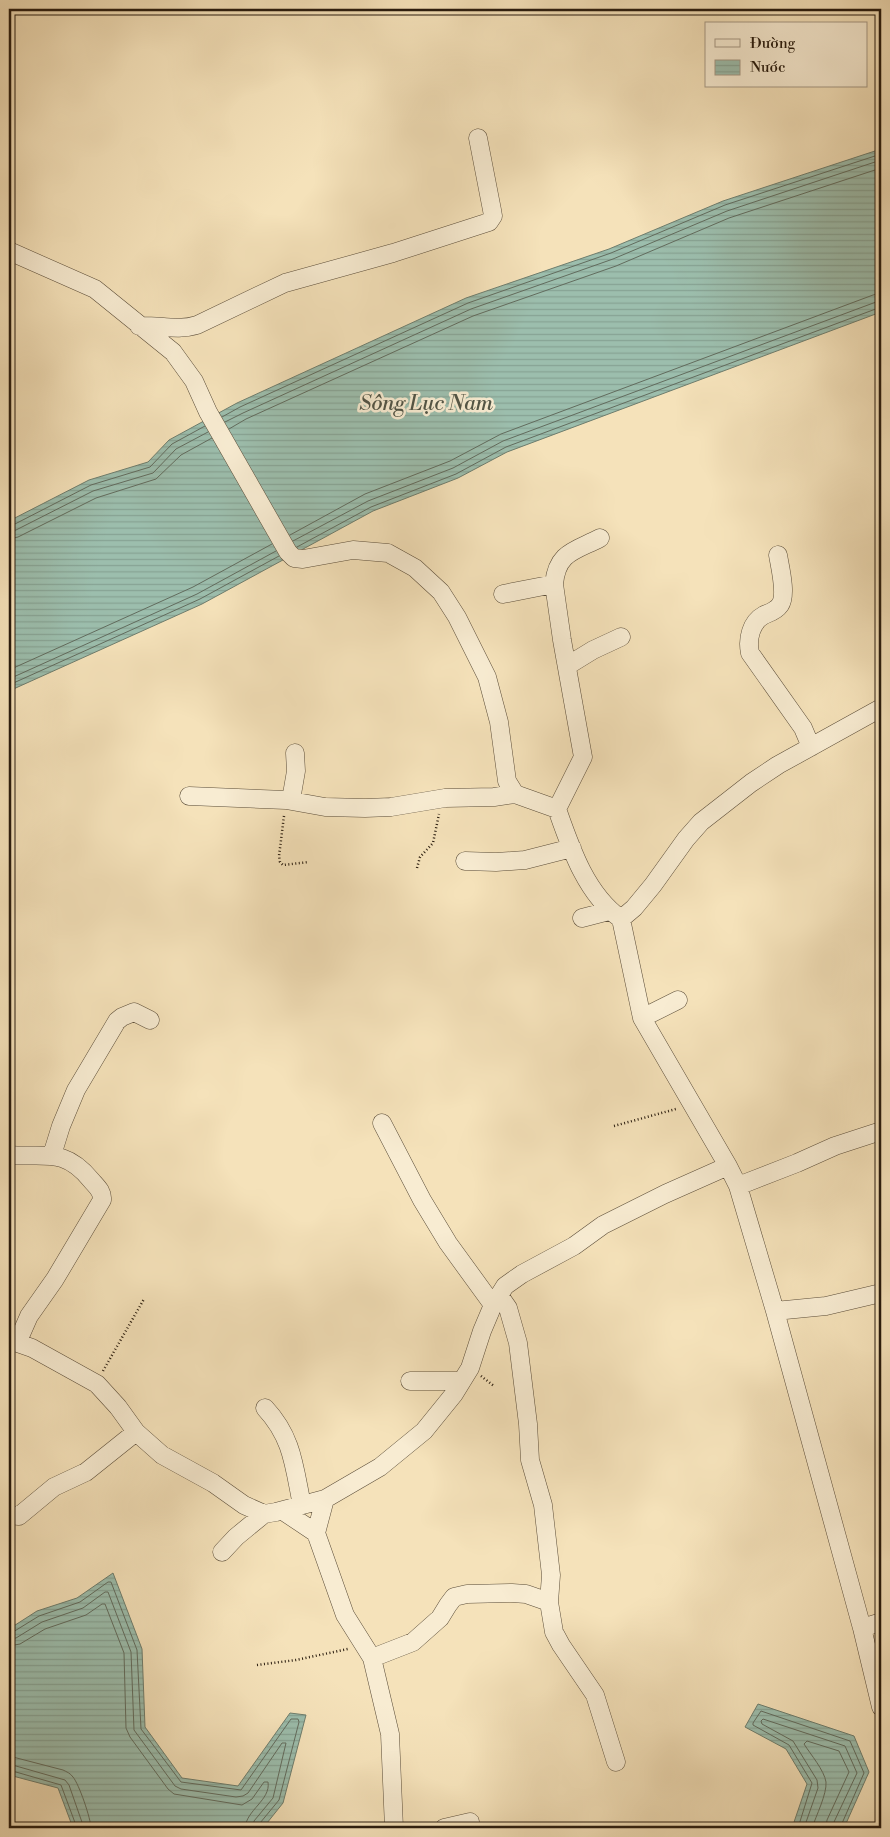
<svg xmlns="http://www.w3.org/2000/svg" width="890" height="1837" font-family="'Libre Bodoni',serif">
<style>
.water{fill:url(#water-rules);stroke:#6e7d6d}
.lines{fill:none;stroke-linecap:round;stroke-linejoin:round}
.shore{stroke:#626c5e;stroke-width:1}
.minor-casing{stroke:#5b4d39;stroke-width:19}
.path{stroke:#281b0e;stroke-width:2.5;stroke-dasharray:1 2.5;stroke-linecap:butt}
.minor{stroke:#f8ecd2;stroke-width:18}
.labels{text-anchor:middle;dominant-baseline:central;stroke-width:5;stroke-linejoin:round;paint-order:stroke}
.water-label{font-size:21px;font-style:italic;fill:#515446;stroke:#f8ecd2}
</style>
<defs>
<pattern id="water-rules" width="6" height="5" patternUnits="userSpaceOnUse" patternTransform="scale(1.25)"><rect width="6" height="5" fill="#9cbead"/><path d="M0 2.5h6" fill="none" stroke="#86a394"/></pattern>
</defs>
<rect width="100%" height="100%" fill="#f5e2ba"/>
<filter id="stains"><feTurbulence type="fractalNoise" baseFrequency=".004" numOctaves="4"/><feColorMatrix values="0 0 0 0 .2 0 0 0 0 .09 0 0 0 0 .02 0 0 0 .5 -.17"/></filter>
<radialGradient id="worn" r=".72"><stop offset=".6" stop-color="#630" stop-opacity="0"/><stop offset="1" stop-color="#630" stop-opacity=".3"/></radialGradient>
<!-- water -->
<path class="water" d="M881,149v163l-374,140 -49,26 -85,33 -171,93 -193,87v-170l80,-41 59,-18 21,-22 68,-37 229,-105 143,-49 114,-48z
M113,1573l29,76 3,78 37,51 56,8 52,-73 16,2 -23,88 -20,25h-190l-15,-40 -49,-13v-146l28,-18 40,-13z
M758,1704l96,32 15,36 -25,56h-52l15,-44 -21,-35 -41,-22z"/>
<g class="lines">
<!-- shore -->
<path class="shore" d="M222,417l18,-10 228,-104 143,-50 114,-48 156,-51
M225,422l18,-9 228,-104 142,-50 114,-48 154,-51
M229,429l17,-10 227,-103 143,-50 113,-48 152,-50
M9,525h4l78,-40 59,-18 22,-23 33,-18
M9,532l7,-2 77,-39 60,-18 23,-24 32,-17
M290,535l75,-41 85,-33 51,-27 372,-139 8,-2
M9,539l9,-2 78,-39 60,-19 25,-24 31,-17
M293,541l75,-40 85,-33 50,-27 373,-139 5,-1
M297,547l74,-40 85,-33 50,-27 375,-140
M9,670l184,-83 79,-43
M9,679l188,-85 79,-43
M9,685l191,-86 79,-43
M9,1633l4,-1 26,-16 41,-14 28,-20h3l26,68 4,79 40,53 60,8 50,-71h7l1,3 -20,78 -19,23 -1,5
M9,1639l7,-1 26,-16 41,-14 22,-16h3l23,60 3,78 41,56 6,3 55,8 7,-1 5,-3 34,-50h4l-13,55 -19,23 -1,7
M9,1646l11,-2 25,-15 41,-14 16,-11h3l19,49 2,75 4,9 38,52 6,5 68,11 10,-6 12,-17h4c3,18 -22,28 -23,46
M9,1756l54,14c4,2 7,3 10,7 6,7 18,42 18,51
M9,1764l56,16 4,5 15,43
M9,1770l52,15 16,43
M798,1828l14,-45 -23,-38 -36,-20v-2l8,-12 89,30 14,32 -24,55
M804,1828l14,-40 -1,-8 -24,-39 -31,-17 -1,-3 2,-2 82,27 12,27 -23,49 -1,6
M812,1828c4,-12 15,-34 14,-46 -2,-12 -15,-27 -22,-38l3,-3 32,10 10,21 -22,48 -1,8"/>
<!-- minor casing -->
<g class="minor-casing">
<path id="minor" d="M9,251l86,38 78,63 21,29 14,31 80,140 6,6 9,1 50,-9 35,3 27,15 26,24 16,25 30,60 12,45 8,59 8,13 42,15c14,40 29,85 64,110l21,99 86,148 10,20 37,125 87,317 19,79
M139,326c20,-1 39,5 58,-1l88,-42 108,-30 96,-31 4,-6 -1,-6 -14,-72
M778,555c2,12 9,40 2,50 -4,6 -11,8 -16,10 -13,7 -17,24 -14,38l53,75 8,19
M503,594l51,-10
M567,666l26,-16 28,-13
M189,796l97,4 39,7 40,1 26,-1 54,-9 49,-1 21,-3
M291,800l5,-29 -1,-18
M557,809l26,-52 -21,-117 -8,-56c3,-32 21,-33 46,-46
M465,861l31,1 29,-2 47,-12
M582,918l27,-7
M621,919l13,-11 19,-23 33,-46 15,-17 50,-39 27,-18 103,-57
M642,1018l36,-18
M382,1123l40,77 26,43 45,62
M9,1155c36,3 55,-8 82,25 5,6 12,11 11,20l-47,79 -26,37 -11,25
M52,1155l9,-29 15,-36 41,-69 5,-4 12,-5 16,8
M738,1186l59,-23 38,-17 46,-15
M499,1295l9,13 10,35 10,81 2,36 13,45 8,70 -2,27
M775,1311l51,-5 55,-13
M9,1340l23,8 65,36 21,23 18,25 26,23 51,28 31,22 20,9 12,-2 49,-13 55,-32 44,-36 30,-37 16,-26 12,-37 11,-26 12,-19 17,-12 52,-28 29,-21 62,-31 63,-28
M410,1381h52
M265,1408c28,30 29,59 37,97
M283,1511l33,22 29,82 27,43 18,76 4,94
M9,1515l10,1 35,-29 32,-15 50,-40
M316,1533l9,-34
M222,1552l14,-15 28,-23
M862,1628l19,-6
M372,1658l41,-16 27,-24 8,-13 6,-8 13,-3 45,-1 14,1 23,8 5,30 7,13 34,50 21,67
M444,1828l26,-6"/>
</g>
<!-- path -->
<path class="path" d="M284,816l-5,40 1,6 3,3 26,-3
M417,868l3,-11 13,-14 6,-29
M614,1126l62,-17
M103,1371l41,-72
M481,1376l13,10
M257,1665l39,-5 52,-11"/>
<!-- minor -->
<use href="#minor" class="minor"/>
</g>
<g class="labels">
<!-- water labels -->
<g class="water-label">
<text x="426" y="404">Sông Lục Nam</text>
</g>
</g>
<!-- margin -->
<rect width="890" height="1837" fill="none" stroke="#f5e2ba" stroke-width="30"/>
<rect x="10" y="10" width="870" height="1817" fill="none" stroke="#281b0e" stroke-width="2.5"/>
<rect x="15" y="15" width="860" height="1807" fill="none" stroke="#281b0e"/>
<!-- legend -->
<rect x="705" y="22" width="162" height="65" fill="#f8ecd2" stroke="#a59884"/>
<rect x="715" y="39" width="25" height="8" fill="#f8ecd2" stroke="#a59884"/>
<text x="750" y="48" font-size="15" fill="#281b0e">Đường</text>
<rect x="715" y="60" width="25" height="15" fill="url(#water-rules)" stroke="#a59884"/>
<text x="750" y="72" font-size="15" fill="#281b0e">Nước</text>
<rect width="100%" height="100%" filter="url(#stains)"/>
<rect width="100%" height="100%" fill="url(#worn)"/>
</svg>
